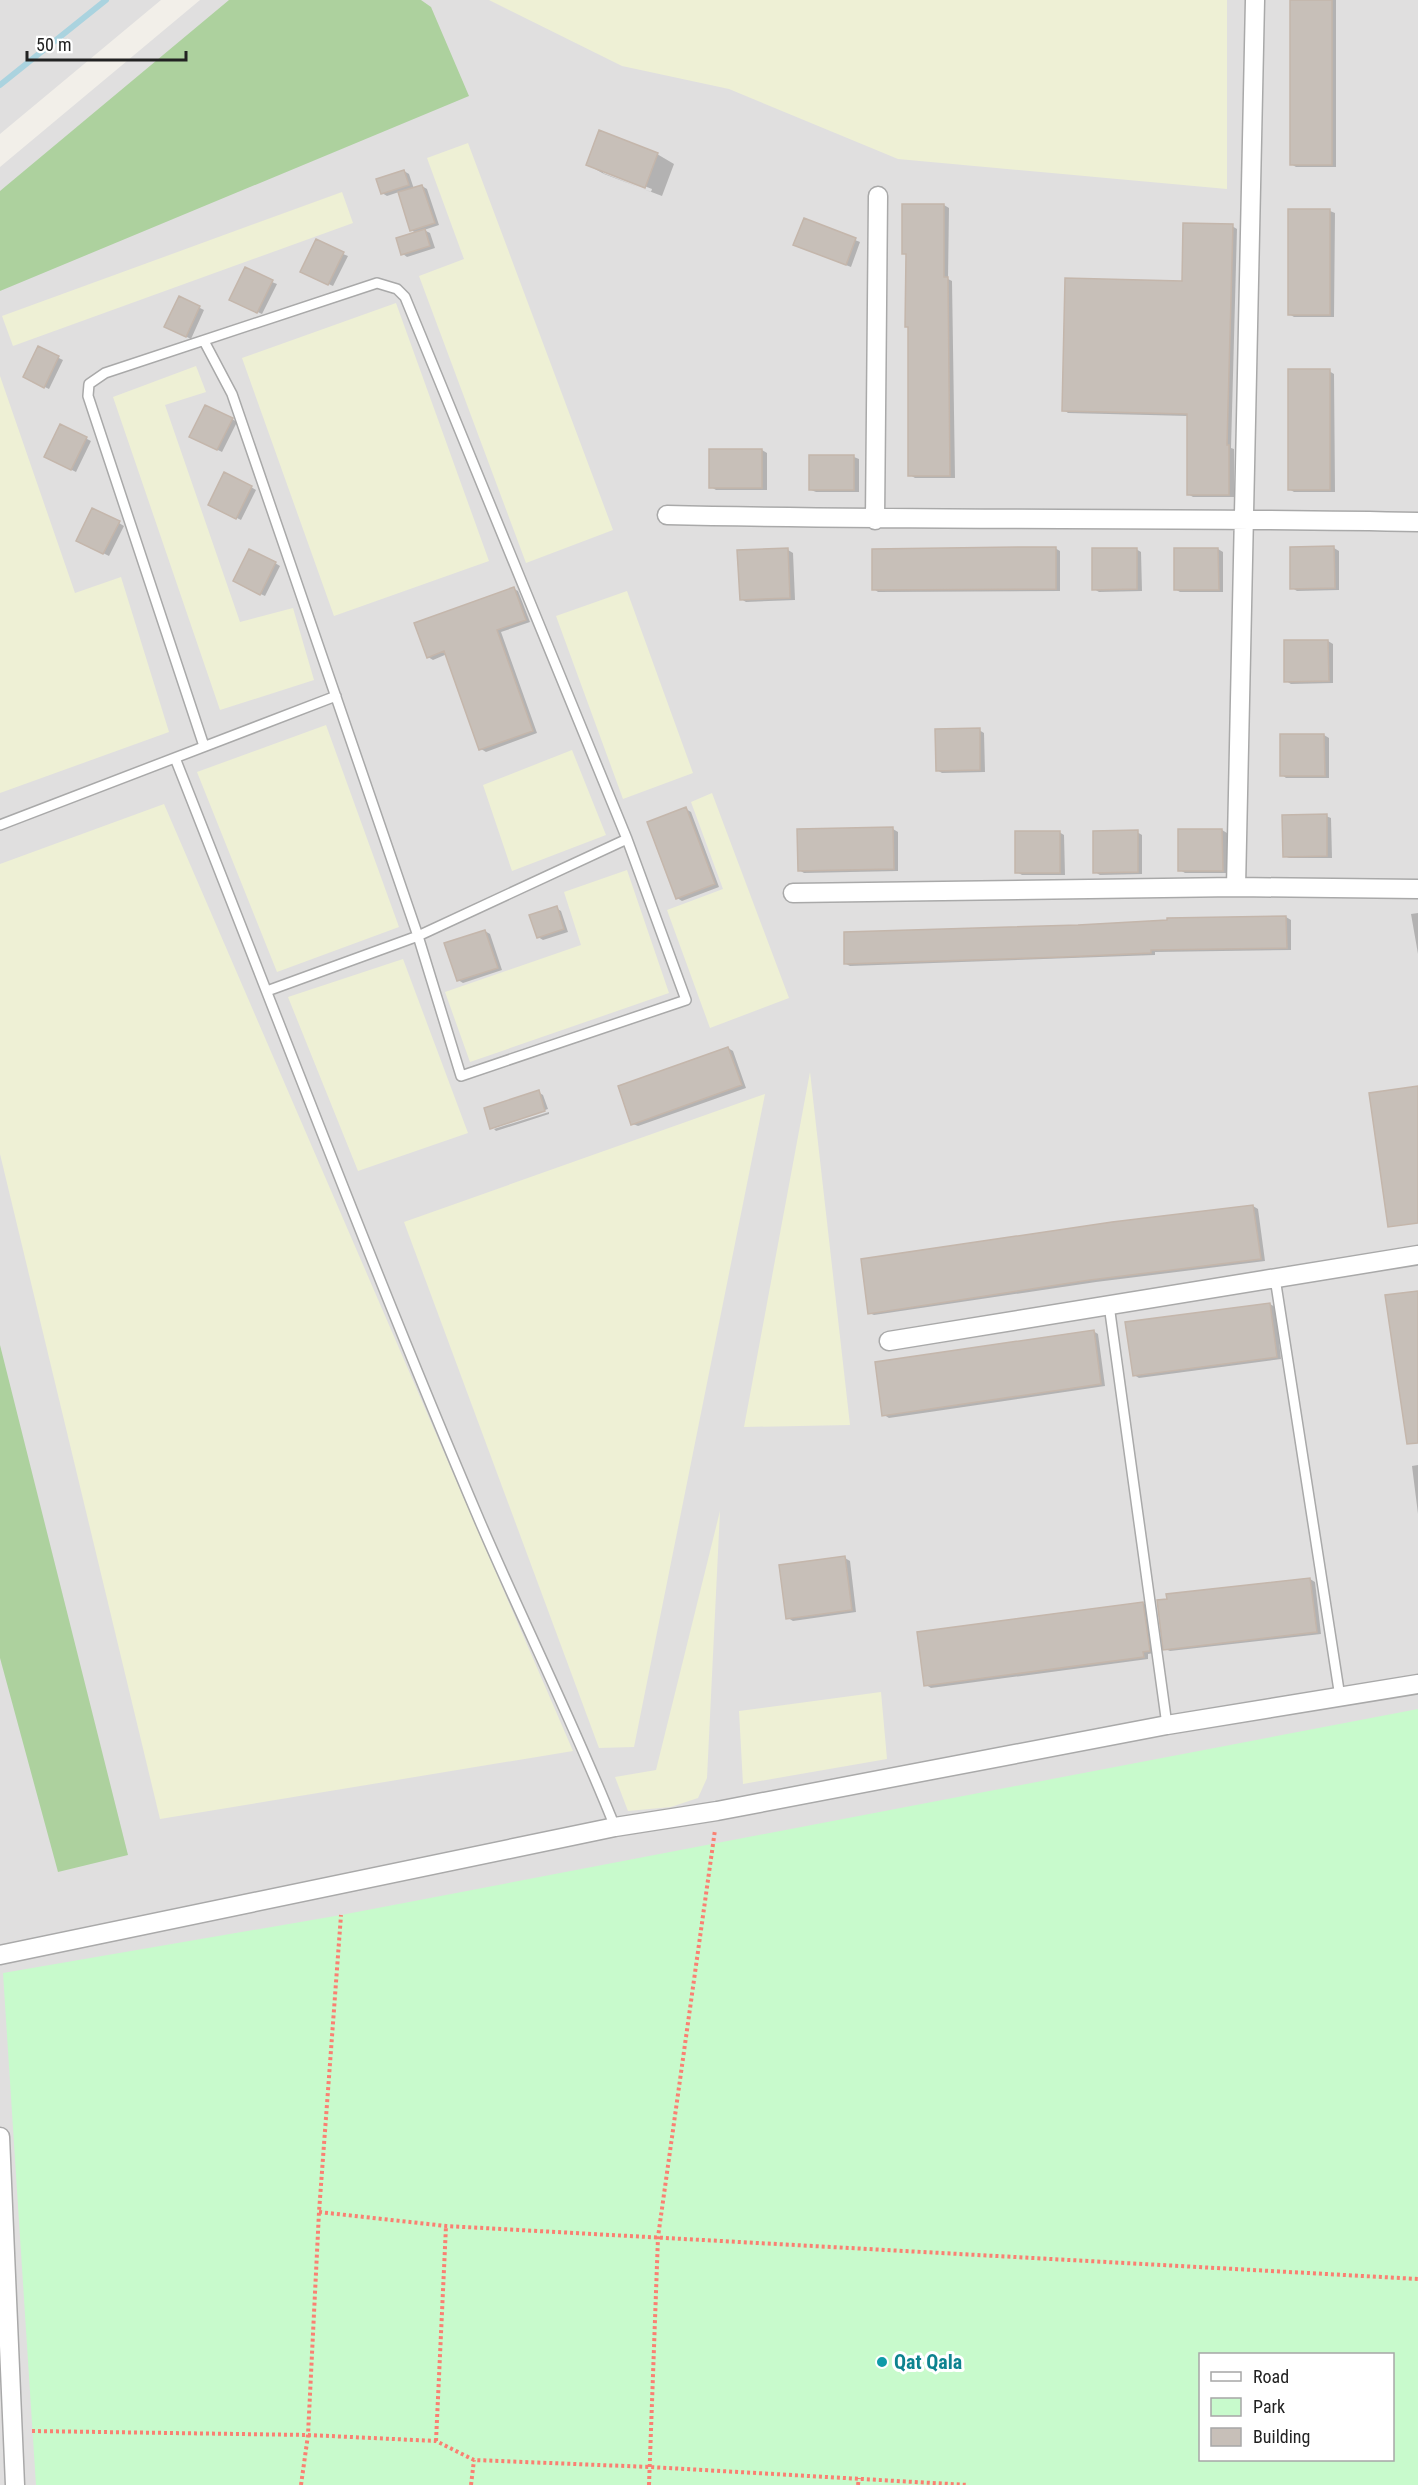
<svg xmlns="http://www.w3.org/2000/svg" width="1418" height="2485" font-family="'Roboto Condensed',sans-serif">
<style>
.residential{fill:#e0dfdf;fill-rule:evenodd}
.farmland{fill:#eef0d5}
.forest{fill:#add19e}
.park{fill:#c8facc;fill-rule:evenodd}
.shadow{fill:#0003;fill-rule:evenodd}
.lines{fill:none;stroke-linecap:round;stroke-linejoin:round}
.stream{stroke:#aad3df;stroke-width:6}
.building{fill:#c7bfb8;stroke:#c4b6ab;stroke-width:1.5}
.lane-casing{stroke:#a9a9a9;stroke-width:12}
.street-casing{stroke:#a9a9a9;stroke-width:21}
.path{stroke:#fa8072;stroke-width:4;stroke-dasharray:3 3;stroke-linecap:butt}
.lane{stroke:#fff;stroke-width:9}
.street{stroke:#fff;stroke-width:18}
.culture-dot{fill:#0f9aa8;stroke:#fff;stroke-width:2}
.labels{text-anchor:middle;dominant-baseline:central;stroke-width:6;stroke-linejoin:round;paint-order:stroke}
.culture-label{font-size:20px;font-weight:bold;fill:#0d838f;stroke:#fff;text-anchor:start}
</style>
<rect width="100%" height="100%" fill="#f2efe9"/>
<!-- residential -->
<path class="residential" d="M0,0h161l-161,134z
M200,0h1218v2485h-1418v-2318zM1200,2354h192v106h-192z"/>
<!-- farmland -->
<path class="farmland" d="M489,0h738v189l-329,-30 -169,-70 -107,-23z
M468,143l145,387 -87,33 -107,-287 45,-17 -37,-101z
M342,192l11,31 -340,123 -11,-30z
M396,303l93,258 -155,55 -92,-258z
M196,366l10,26 -41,13 75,217 53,-14 21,72 -94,30 -107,-313z
M0,376l75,217 46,-16 48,155 -169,61z
M627,591l66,182 -70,26 -67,-183z
M326,725l73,202 -122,45 -80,-200z
M572,750l34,85 -94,36 -29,-86z
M712,793l77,205 -79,30 -43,-118 56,-21 -32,-87z
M164,804l409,947 -413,68 -160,-665v-290z
M627,870l42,123 -199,69 -25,-70 136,-47 -17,-53z
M403,959l65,174 -110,38 -70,-174z
M810,1072l40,353 -106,2z
M765,1094l-131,653 -35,1 -195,-526z
M720,1511l-13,267 -9,20 -27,9 -43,4 -13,-34 41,-7z
M881,1692l6,67 -144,25 -4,-73z"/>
<!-- forest -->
<path class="forest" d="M229,0h192l10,7 38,89 -469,195v-100z
M0,1345l128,510 -70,17 -58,-214z"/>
<!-- park -->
<path class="park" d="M1418,1709v776h-1382l-33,-512 338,-58zM1200,2354h192v106h-192z"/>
<!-- shadow -->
<path class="shadow" d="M1291,0h45v167h-40l-5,-3z
M657,154l17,10 -12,32 -58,-22 -16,-9zM603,170l49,19 -1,3 -48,-19z
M404,171l5,3 5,15 8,-3 5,3 12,36 -15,5 6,3 5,15 -28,9 -4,-3 13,-21 -5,-3 -12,-38 -12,4 -5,-3z
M944,205l5,3 -1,71 4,2 3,197h-40l-5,-3 -3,-220 -4,-2z
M1330,211l5,2 -1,104h-40l-5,-3z
M804,220l56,22 -9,25 -51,-20z
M1232,226l5,3 -6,219 3,1v48h-41l-5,-3 1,-78 -121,-3 -4,-3 119,-128z
M343,254l5,2 -15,30 -26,-12z
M272,282l5,2 -15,30 -26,-12z
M180,298l24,12 -13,29 -20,-10z
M38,348l25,12 -14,29 -19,-9z
M1329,371l5,3 1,118h-41l-5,-3z
M232,419l5,3 -15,30 -26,-13z
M61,426l30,15 -15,31 -26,-13z
M762,450l5,3v37h-51l-5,-3z
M811,457h43l5,2v33h-43l-5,-2z
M251,487l5,3 -15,30 -26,-13z
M119,523l5,3 -15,30 -26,-13z
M1055,548l5,3v40l-182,1 -4,-3z
M1291,548h43l5,3v39l-42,1 -5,-3z
M1136,549l5,3 1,39 -43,1 -5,-3z
M1218,549l5,3v40h-43l-5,-3z
M788,550l5,3 2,47 -49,2 -5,-3z
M275,563l5,3 -15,30 -26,-12z
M514,589l4,2 12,31 -29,10 36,101 -51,19 -5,-3 -34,-95 -14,6 -5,-3z
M1328,641l5,3v39l-42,1 -5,-3z
M979,730l5,3 1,39 -43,1 -5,-3z
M1324,735l5,3v40h-43l-4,-3z
M686,809l5,3 28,75 -37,14 -5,-3z
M1326,816l5,2 1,40h-43l-5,-2z
M893,829l5,3v39l-94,2 -5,-3z
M1222,830l5,3v40h-42l-5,-3z
M1059,832l5,3 1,40h-43l-5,-3z
M1137,832l5,3v39l-42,1 -5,-3z
M556,908l5,3 7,21 -25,8 -5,-3z
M1418,913v41l-7,-40z
M1286,917l5,3v30l-136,2v3l-305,11 -4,-2 232,-38z
M485,931l5,3 12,36 -39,13 -5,-3z
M728,1048l5,3 13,37 -108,38 -5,-2z
M538,1092l5,3 5,14 -57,19 -6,-19z
M549,1112v2l-53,17 -2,-2z
M1253,1206l5,3 7,52 -169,21 -222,33 -5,-2z
M1270,1304l5,3 6,52 -142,19 -5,-3z
M1093,1331l5,3 7,52 -216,32 -5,-3z
M1418,1465v49l-6,-48z
M845,1558l5,3 6,51 -63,9 -5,-3z
M1310,1579l5,3 6,52 -151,17 -5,-2z
M1143,1603l5,3 6,47 -6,1v5l-217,29 -5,-3z"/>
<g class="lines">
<!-- stream -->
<path class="stream" d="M0,85l106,-85"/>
</g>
<!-- building -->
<path class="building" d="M1290,0h42v165h-42z
M599,130l59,23 -13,35 -59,-23z
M404,170l5,15 -28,9 -5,-15z
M422,185l13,38 -25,8 -12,-39z
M902,204h42v73h4l2,199h-42v-149h-3l1,-73h-4z
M1288,209h42v106h-42z
M804,218l52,20 -10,27 -53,-20z
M1183,223l50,1 -6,221h2v50h-42v-81l-125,-3 3,-133 117,3z
M425,229l5,17 -29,9 -5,-17z
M316,239l28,13 -16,33 -28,-13z
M245,267l28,13 -16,33 -28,-13z
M179,296l21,10 -14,31 -22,-10z
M38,346l21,10 -15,32 -21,-11z
M1288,369h42v121h-42z
M205,405l28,13 -16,32 -28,-13z
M60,424l27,13 -16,33 -27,-13z
M709,449h53v39h-53z
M809,455h45v35h-45z
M224,472l28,14 -16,33 -28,-14z
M92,508l28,13 -17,33 -27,-13z
M1334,546l1,42 -45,1v-42z
M1019,547h37v42l-184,1v-41z
M788,548l2,50 -50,2 -3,-50z
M1092,548h45v41l-45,1z
M1174,548h44l1,42h-45z
M249,549l27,13 -16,33 -27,-14z
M514,587l12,33 -29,10 36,101 -54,19 -35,-99 -17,7 -13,-35z
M1284,640h44l1,41 -45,1z
M980,728v42l-44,1 -1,-42z
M1280,734h44l1,42h-45z
M686,807l29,77 -39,15 -29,-77z
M1327,814v42l-44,1 -1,-42z
M893,827l1,42 -96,2 -1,-42z
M1178,829h44l1,42h-45z
M1138,830v42l-45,1v-42z
M1015,831h45v42h-45z
M557,906l7,23 -27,9 -8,-23z
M1286,916l1,32 -136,2v3l-88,4 -219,7v-32l234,-7 89,-5v-2z
M485,930l13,38 -41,13 -13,-38z
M728,1047l14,38 -111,40 -13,-39z
M1418,1086v137l-30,4 -19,-134z
M539,1090l6,21 -55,18 -6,-21z
M1253,1205l8,54 -171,21 -222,34 -7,-55 251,-37z
M1418,1291v152l-11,1 -22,-149z
M1270,1303l7,54 -144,19 -8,-54z
M1094,1330l7,54 -219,32 -7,-54z
M845,1556l7,54 -66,9 -7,-54z
M1310,1578l7,54 -154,18 -6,-50 10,-1 -1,-5z
M1143,1602l7,49 -7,1 1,5 -220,29 -7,-54z"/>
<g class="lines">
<!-- lane casing -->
<g class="lane-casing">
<path id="lane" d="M204,341l28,53 186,542 -151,55
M204,746l-116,-350 1,-12 16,-11 272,-90 20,6 8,8 222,542
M175,758c101,255 198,513 306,766 44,102 93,200 134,303
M0,825l336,-129
M627,839l59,161 -225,76 -43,-140z
M1275,1278l65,419
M1109,1305l58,420"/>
</g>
<!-- street casing -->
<g class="street-casing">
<path id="street" d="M667,515c250,6 501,2 751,7
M875,520l3,-324
M1236,887l19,-887
M793,893l443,-6 182,2
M889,1341l529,-86
M0,1955l615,-128 102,-16 450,-86 251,-41
M0,2137l15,348"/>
</g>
<!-- path -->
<path class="path" d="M319,2212l127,14 972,53
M32,2431l276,4 128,6 38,19 176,7 318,18
M436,2441l10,-215
M301,2485l7,-50 11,-223 22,-297
M471,2485l3,-25
M649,2485l9,-248 57,-407
M858,2485l1,-7"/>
<!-- lane -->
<use href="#lane" class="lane"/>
<!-- street -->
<use href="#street" class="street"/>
</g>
<!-- markers -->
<circle class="culture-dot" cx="882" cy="2362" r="6"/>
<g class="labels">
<!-- culture labels -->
<g class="culture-label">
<text x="894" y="2362">Qat Qala</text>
</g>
</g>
<!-- legend -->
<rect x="1199" y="2353" width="195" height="108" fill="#ffffff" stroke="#a7a7a7" stroke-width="1.5"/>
<rect x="1211" y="2372" width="30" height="9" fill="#ffffff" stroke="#a7a7a7" stroke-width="1.5"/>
<text x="1253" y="2383" font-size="18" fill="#222222">Road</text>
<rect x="1211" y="2398" width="30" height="18" fill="#c8facc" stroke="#a7a7a7" stroke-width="1.5"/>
<text x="1253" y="2413" font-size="18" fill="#222222">Park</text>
<rect x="1211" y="2428" width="30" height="18" fill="#c7bfb8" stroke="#a7a7a7" stroke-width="1.5"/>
<text x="1253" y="2443" font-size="18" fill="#222222">Building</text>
<!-- scale -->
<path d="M27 51v9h159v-9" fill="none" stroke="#222222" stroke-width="3"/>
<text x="36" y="51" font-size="18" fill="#222222" stroke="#ffffff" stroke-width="4.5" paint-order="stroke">50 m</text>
</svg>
